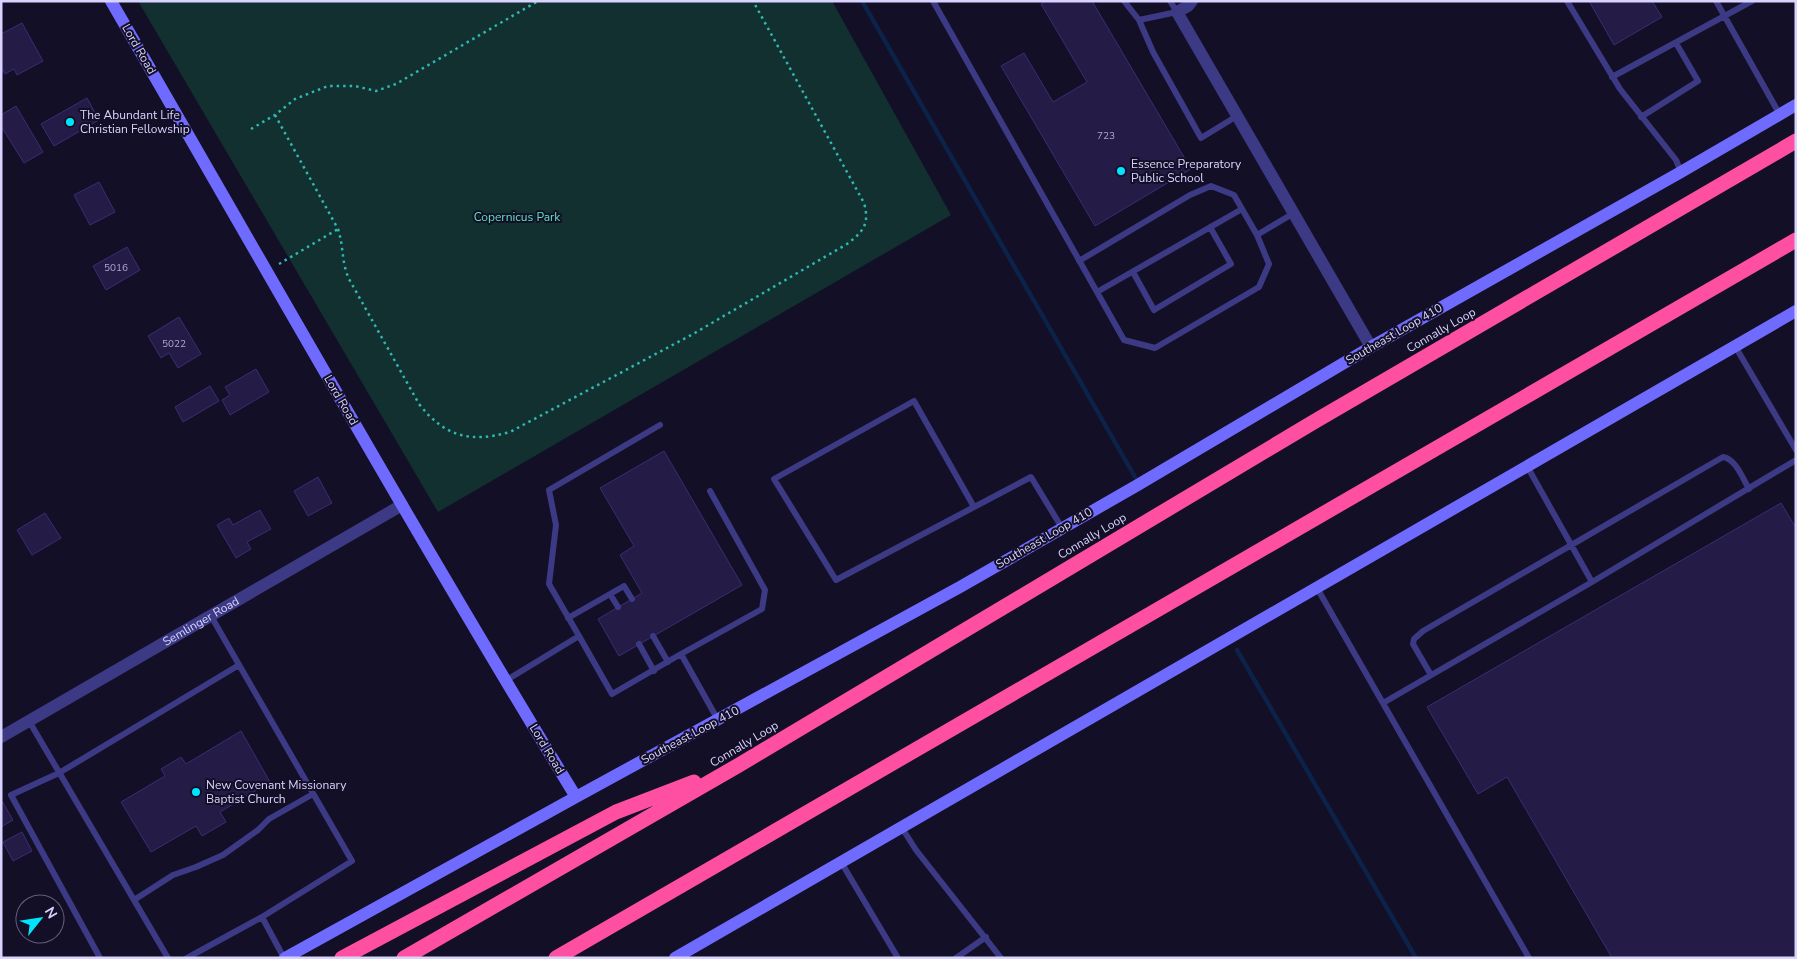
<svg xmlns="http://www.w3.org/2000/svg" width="1797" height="959" font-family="'Nunito Sans',sans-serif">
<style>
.green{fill:#12302f}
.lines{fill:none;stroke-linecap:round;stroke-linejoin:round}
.stream{stroke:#0c2248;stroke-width:4.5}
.building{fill:#241b47;stroke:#3b2d73}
.path{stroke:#2fb8b0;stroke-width:2.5;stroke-dasharray:2.5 4;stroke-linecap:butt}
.lane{stroke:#3d3a85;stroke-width:6}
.street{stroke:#3d3a85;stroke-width:12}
.secondary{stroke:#6f6bff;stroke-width:12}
.highway{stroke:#ff4fa3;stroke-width:15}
.poi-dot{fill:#00e5ff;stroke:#130f26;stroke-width:2}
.labels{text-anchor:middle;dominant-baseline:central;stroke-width:4;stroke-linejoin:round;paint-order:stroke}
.number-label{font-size:10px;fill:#aca6d1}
.street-label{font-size:12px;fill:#d9d4ff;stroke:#130f26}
.poi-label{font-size:12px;fill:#d9d4ff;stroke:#130f26;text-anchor:start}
.park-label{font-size:12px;fill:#5fe0c0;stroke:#130f26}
</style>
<rect width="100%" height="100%" fill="#130f26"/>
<!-- green -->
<path class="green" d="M138,1h694l119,214 -513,297z"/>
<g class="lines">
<!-- stream -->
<path class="stream" d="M862,1l273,476
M1237,650l179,308"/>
</g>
<!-- building -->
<path class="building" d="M1046,1h46l99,168 -96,57 -94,-160 23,-13 29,49 34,-20 -46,-78z
M1589,1h63l10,16 -48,28z
M22,23l21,38 -26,14 -3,-6 -9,5 -4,-7v-33z
M87,98l12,22 -45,26 -13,-22z
M16,106l27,46 -19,11 -23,-37v-11z
M99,182l16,30 -25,13 -16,-30z
M127,247l13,23 -34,20 -13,-24z
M179,317l22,37 -23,14 -9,-15 -8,5 -13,-22z
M256,369l13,23 -39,23 -8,-15 8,-5 -5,-8z
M210,386l9,15 -36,21 -8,-15z
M664,451l78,134 -123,71 -21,-37 44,-26 -22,-38 14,-9 -34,-58z
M318,477l14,26 -24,13 -14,-25z
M1781,503l15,25v430h-184l-105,-181 -29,17 -51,-87z
M260,510l11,19 -24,13 4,7 -15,9 -19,-33 12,-7 4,7z
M45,513l16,25 -29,17 -15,-25z
M241,731l29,51 -50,30 6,10 -24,14 -6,-10 -45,26 -30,-50 44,-26 -4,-7 20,-12 5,7z
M2,801l11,19 -12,7v-25z
M22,832l10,19 -19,10 -10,-19z"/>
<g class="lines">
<!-- path -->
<path class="path" d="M275,115l63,114c6,18 3,32 11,50l70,125c26,33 51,39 91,28l183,-98 154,-90c16,-12 23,-20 17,-41l-111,-202
M251,129l24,-14 20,-16 33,-13h27l21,5 20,-7 142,-83
M279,264l59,-35"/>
<!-- lane -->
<path class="lane" d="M933,1l191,339 31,8 104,-61 10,-23 -12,-29 37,-22
M1124,1l15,19 14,32 48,86 36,-22
M1567,1l53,88 56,71 5,12
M1716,1l64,114
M1139,20l38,-8 -7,-11
M1612,77l140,-76
M1641,117l57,-36 -22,-38
M1079,261l111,-66 21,-9 23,9 23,40
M1133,272l21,38 77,-46 -21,-37
M1097,292l145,-83
M1735,346l61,104
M1527,466l65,116
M974,507l-60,-106 -140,78 62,101 195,-103 31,51
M1317,588l212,370
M610,594l14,-8 8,13
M211,616l141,245 -90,56 22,41
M568,618l42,-24 8,13
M579,636l-30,-52 7,-59 -7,-35 111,-65
M653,636l15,26
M639,644l15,27
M681,654l81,-45 3,-19 -55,-99
M1431,675l-18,-31 1,-5 9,-8 300,-174c13,2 20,22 26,32
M505,681l74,-45 33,58 69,-40 37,66
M1383,703l209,-121 204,-122
M29,721l139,237
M902,828l14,22 85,108
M841,862l57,96
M134,900l39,-25 23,-8 27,-12 35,-25 11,-11 44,-25
M100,958l-89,-163 48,-22 180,-108
M187,958l75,-41
M956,958l30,-21"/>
<!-- street -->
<g class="street">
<path d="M1192,1l-4,5 -11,6 194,335"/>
<path id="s1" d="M1,737l401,-232"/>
</g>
<!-- secondary -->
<path class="secondary" d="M111,1c154,266 305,534 465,796
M285,958l291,-161 384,-210 176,-101 235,-139 310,-175 115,-67
M675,958l1121,-647"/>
<!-- highway -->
<path class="highway" d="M342,958l274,-146 78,-30
M404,958l335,-193 578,-345 479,-279
M556,958l1240,-718"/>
</g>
<!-- markers -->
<g class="poi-dot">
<circle cx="70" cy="122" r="5"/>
<circle cx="1121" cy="171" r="5"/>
<circle cx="196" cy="792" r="5"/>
</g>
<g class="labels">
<!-- number labels -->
<g class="number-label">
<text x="1106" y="136">723</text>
<text x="116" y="268">5016</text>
<text x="174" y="344">5022</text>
</g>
<!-- street labels -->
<g class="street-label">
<text transform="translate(139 49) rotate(60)">Lord Road</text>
<text transform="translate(1441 330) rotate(-30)">Connally Loop</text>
<text transform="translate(1394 334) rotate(-30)">Southeast Loop 410</text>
<text transform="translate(341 400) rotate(60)">Lord Road</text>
<text transform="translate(1092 536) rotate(-31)">Connally Loop</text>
<text transform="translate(1044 538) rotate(-30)">Southeast Loop 410</text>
<text stroke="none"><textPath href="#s1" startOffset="231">Semlinger Road</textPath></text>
<text transform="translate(690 735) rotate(-28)">Southeast Loop 410</text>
<text transform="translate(744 744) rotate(-31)">Connally Loop</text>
<text transform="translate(547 749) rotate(59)">Lord Road</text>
</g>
<!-- poi labels -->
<g class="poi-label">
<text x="80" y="115">The Abundant Life<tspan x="80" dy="14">Christian Fellowship</tspan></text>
<text x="1131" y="164">Essence Preparatory<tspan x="1131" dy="14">Public School</tspan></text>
<text x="206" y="785">New Covenant Missionary<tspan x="206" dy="14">Baptist Church</tspan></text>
</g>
<!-- park labels -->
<g class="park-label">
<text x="517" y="217">Copernicus Park</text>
</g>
</g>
<!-- border -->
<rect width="1797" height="959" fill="none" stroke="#d9d4ff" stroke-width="5"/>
<!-- north arrow -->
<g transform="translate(40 919) rotate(60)"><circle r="24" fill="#130f26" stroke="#625e7d"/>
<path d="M0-4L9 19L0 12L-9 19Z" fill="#00e5ff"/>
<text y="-8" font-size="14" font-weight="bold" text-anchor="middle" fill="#d9d4ff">N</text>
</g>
</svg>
